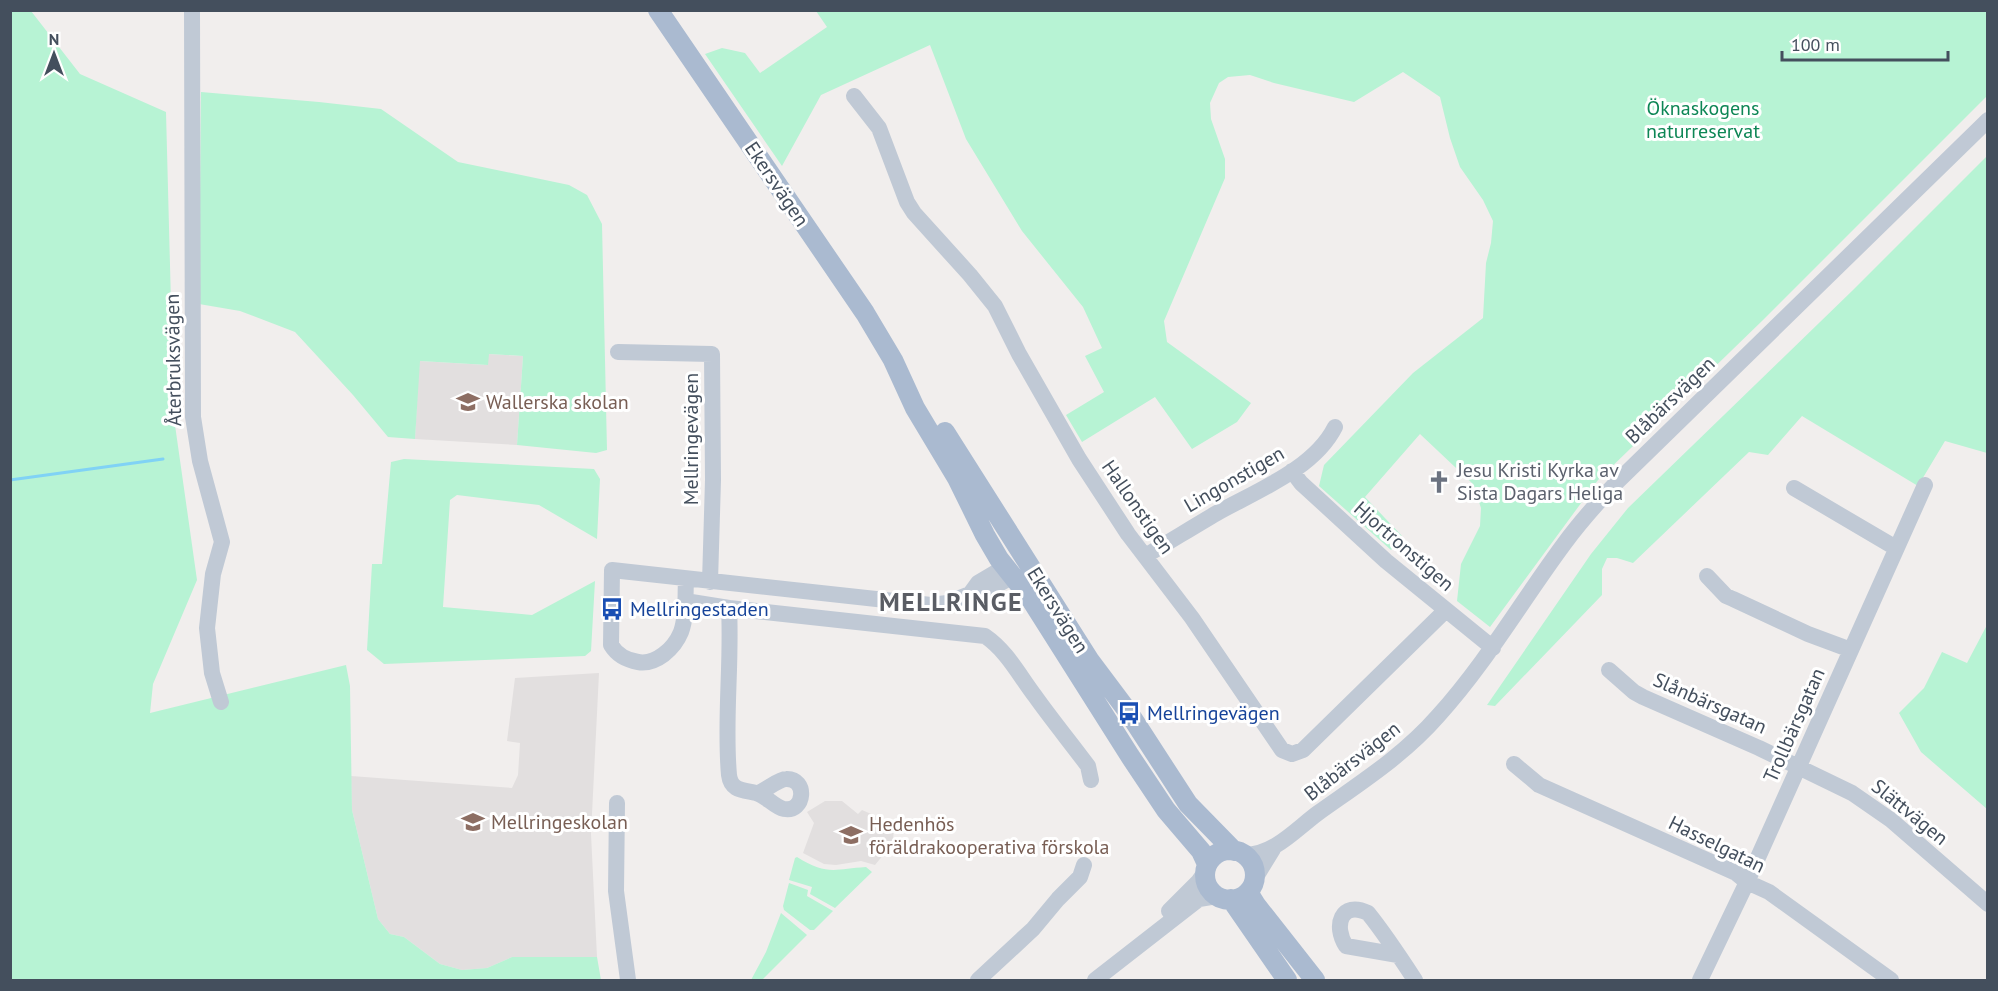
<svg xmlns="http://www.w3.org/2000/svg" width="1998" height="991" font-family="'PT Sans',sans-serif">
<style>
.education{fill:#e2dfdf}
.green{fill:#b7f3d4}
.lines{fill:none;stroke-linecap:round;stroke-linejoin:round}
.stream{stroke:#80d2f5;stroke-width:3}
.minor{stroke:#c0c9d5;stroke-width:16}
.major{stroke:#aabad0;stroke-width:20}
.labels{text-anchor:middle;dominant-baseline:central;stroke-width:6;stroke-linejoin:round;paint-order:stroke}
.park-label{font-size:20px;fill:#0d8655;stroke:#fff}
.street-label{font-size:20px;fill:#444f5d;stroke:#fff}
.education-label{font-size:20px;fill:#785e54;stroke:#fff;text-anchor:start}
.worship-label{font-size:20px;fill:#5b616d;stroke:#fff;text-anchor:start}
.transit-label{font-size:20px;fill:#164399;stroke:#fff;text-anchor:start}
.district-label{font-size:26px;font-weight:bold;letter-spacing:1.5px;fill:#5a5d64;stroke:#fff}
</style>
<rect width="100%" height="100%" fill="#f1eeed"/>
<!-- education -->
<path class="education" d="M488,354l35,2 -6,89 -102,-6 4,-78 68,4z
M599,673l-8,161 6,123h-85l-25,11 -25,2 -22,-6 -36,-27 -14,-3 -12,-15 -26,-109 -1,-34 161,12 6,-13 2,-32 -13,-2 8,-63z
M825,801h17l16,13 4,-4 32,14 -1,19 -18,22 -14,-4 -25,4 -12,-1 -21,-11 11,-30 -7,-11z"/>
<!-- green -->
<path class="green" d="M10,11h21l49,63 86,38 8,306 23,162 -44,104 -3,29 196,-48 4,21 2,124 26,109 12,15 14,3 36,27 22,6 25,-2 25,-11h85l4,23h-590z
M816,11h1171v85l-224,224 -165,160 -108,147 -33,-26 4,-37 19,-38 1,-18 -8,-24 -53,-50 -55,63 37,39 -11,14 -72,-64 5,-21 89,-92 70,-55 3,-55 5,-20 2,-22 -10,-21 -23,-33 -10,-29 -10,-41 -37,-25 -49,30 -80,-19 -24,-8 -22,2 -9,6 -9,20 1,16 14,40v19l-61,143 3,21 84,61 -14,19 -45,27 -37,-52 -73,45 -16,-27 38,-23 -19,-36 17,-8 -19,-41 -61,-76 -56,-92 -36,-94 -109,50 -39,71 -77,-112 17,-6 23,5 15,20 67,-46z
M201,92l118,10 62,7 77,53 111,23 18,10 15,29 5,226 -11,3 -79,-8 6,-89 -34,-2 -1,11 -68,-4 -5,78 -27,-2 -35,-42 -58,-63 -55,-21 -41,-7z
M1987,156v297l-42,-12 -27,45 -116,-70 -34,39 -19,-3 -116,111 -16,-5h-10l-5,11v26l-107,111 -8,-1 104,-151 37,-46 225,-218z
M404,459l190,10 6,10 -3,60 -58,-34 -82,-10 -7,5 -7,107 89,8 63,-34 -4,70 -6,5 -201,8 -17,-14 5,-86h10l9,-102z
M1987,625v184l-66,-57 -22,-39 25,-25 18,-36 25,11z
M797,857c30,19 38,12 69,10l6,5 -37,36 -25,-14 2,-7 -23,-7 6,-22z
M789,883l19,7 -1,6 26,15 -19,19h-4l-26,-20 -1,-4z
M781,913l26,22 -45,45h-11l15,-28z"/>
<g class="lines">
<!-- stream -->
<path class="stream" d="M10,480l153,-21"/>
<!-- minor -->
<path class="minor" d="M192,10l1,407 7,44 22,81 -9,32 -6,54 5,45 9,29
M854,96l25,32 28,74 7,11 56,62 25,31 24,48 60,105 49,75 64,84 90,132 10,4 11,-4 143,-140
M618,352l94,2 1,126 -3,102
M1292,471l9,12 85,78 107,87
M1794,488l102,60
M1145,556c24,-14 48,-29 72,-43 39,-22 97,-44 118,-86
M1707,576l19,20 7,3 75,35 43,16
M686,580c-1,16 1,36 -5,52 -7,17 -25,33 -43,30 -12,-2 -21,-7 -27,-17l1,-75 319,35 16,-2 23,-9 13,-1 30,-17
M970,594l8,-11 27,-16
M685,601l44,7
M1609,670l25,22 9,5 116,51 93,45 39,27 97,84
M1514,764l25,21 197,88 11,9 22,10 122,88
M758,793c8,-3 21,-14 28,-14 22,-1 19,34 -2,30 -10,-2 -17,-13 -28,-16 -13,-3 -25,-2 -27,-18 -5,-55 3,-111 0,-167l256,28c22,15 34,39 50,60 17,24 36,47 53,70l3,14
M617,803l-1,88 12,89
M1245,855c30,-1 50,-25 73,-42 42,-30 85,-57 120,-97 48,-53 83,-114 126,-172 16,-22 34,-42 53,-62l371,-362
M1254,880l19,-31
M1169,911l29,-29 7,-10
M1398,955l-52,-9c-13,-20 -5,-46 22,-33 17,21 32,44 47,67
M978,980l55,-51 25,-30 22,-22 4,-12
M1095,980l104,-81 18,-3
M1700,980l47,-98 178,-397"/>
<!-- major -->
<path class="major" d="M658,10l207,303 28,47 22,48 42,70 28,57 14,24 31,39 100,158 36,54 35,41 6,13
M945,432l145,229 39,52 59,91 46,47
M1205 875a25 25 0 1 1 50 0a25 25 0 1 1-50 0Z
M1248,892l8,13 59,75
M1231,899l56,81"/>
</g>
<!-- icons -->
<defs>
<g id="school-bare" transform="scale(1.8)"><path d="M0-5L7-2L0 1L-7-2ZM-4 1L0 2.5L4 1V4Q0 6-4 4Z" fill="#8d6e63" stroke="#fff" stroke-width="2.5" paint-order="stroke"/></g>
<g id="church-bare" transform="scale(1.8)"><path d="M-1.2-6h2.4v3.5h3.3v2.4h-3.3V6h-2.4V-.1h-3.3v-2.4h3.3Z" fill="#6b7280" stroke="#fff" stroke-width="2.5" paint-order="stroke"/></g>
<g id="bus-bare" transform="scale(1.8)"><path d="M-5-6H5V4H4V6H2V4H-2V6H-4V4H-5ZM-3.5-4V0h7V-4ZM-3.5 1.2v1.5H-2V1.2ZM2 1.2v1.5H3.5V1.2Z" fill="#1a4fb4" stroke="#fff" stroke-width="2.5" paint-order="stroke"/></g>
</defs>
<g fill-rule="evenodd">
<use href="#school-bare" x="468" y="402"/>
<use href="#church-bare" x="1439" y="482"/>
<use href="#bus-bare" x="612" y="609"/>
<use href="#bus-bare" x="1129" y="713"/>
<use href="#school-bare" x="473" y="822"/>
<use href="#school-bare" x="851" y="835"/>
</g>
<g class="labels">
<!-- park labels -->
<g class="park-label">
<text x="1703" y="108">Öknaskogens<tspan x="1703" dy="23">naturreservat</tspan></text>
</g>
<!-- street labels -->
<g class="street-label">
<text transform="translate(777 184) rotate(56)">Ekersvägen</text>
<text transform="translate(173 360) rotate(-91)">Återbruksvägen</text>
<text transform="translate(1670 400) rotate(-44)">Blåbärsvägen</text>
<text transform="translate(691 439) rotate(-90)">Mellringevägen</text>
<text transform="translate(1234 479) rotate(-30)">Lingonstigen</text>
<text transform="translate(1138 507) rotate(55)">Hallonstigen</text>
<text transform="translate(1404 546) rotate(41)">Hjortronstigen</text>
<text transform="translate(1058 610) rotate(58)">Ekersvägen</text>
<text transform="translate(1710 703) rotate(24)">Slånbärsgatan</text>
<text transform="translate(1794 725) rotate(-66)">Trollbärsgatan</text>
<text transform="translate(1352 761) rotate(-38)">Blåbärsvägen</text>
<text transform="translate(1910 812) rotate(39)">Slättvägen</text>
<text transform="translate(1717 844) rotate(26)">Hasselgatan</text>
</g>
<!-- education labels -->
<g class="education-label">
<text x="486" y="402">Wallerska skolan</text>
<text x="491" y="822">Mellringeskolan</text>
<text x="869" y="824">Hedenhös<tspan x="869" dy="23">föräldrakooperativa förskola</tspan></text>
</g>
<!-- worship labels -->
<g class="worship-label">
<text x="1457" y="470">Jesu Kristi Kyrka av<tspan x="1457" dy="23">Sista Dagars Heliga</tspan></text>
</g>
<!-- transit labels -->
<g class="transit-label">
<text x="630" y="609">Mellringestaden</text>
<text x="1147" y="713">Mellringevägen</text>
</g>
<!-- district labels -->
<g class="district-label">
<text x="951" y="601">MELLRINGE</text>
</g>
</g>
<!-- border -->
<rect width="1998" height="991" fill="none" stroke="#444f5d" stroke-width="24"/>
<!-- north arrow -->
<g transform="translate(54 54)" stroke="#ffffff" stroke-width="4.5" paint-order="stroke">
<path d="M0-4.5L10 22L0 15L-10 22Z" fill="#444f5d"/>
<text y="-9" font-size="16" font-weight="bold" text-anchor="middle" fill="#444f5d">N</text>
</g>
<!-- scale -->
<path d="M1782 51v9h166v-9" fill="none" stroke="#444f5d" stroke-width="3"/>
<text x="1791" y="51" font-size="18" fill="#444f5d" stroke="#ffffff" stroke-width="4.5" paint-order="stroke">100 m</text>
</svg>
